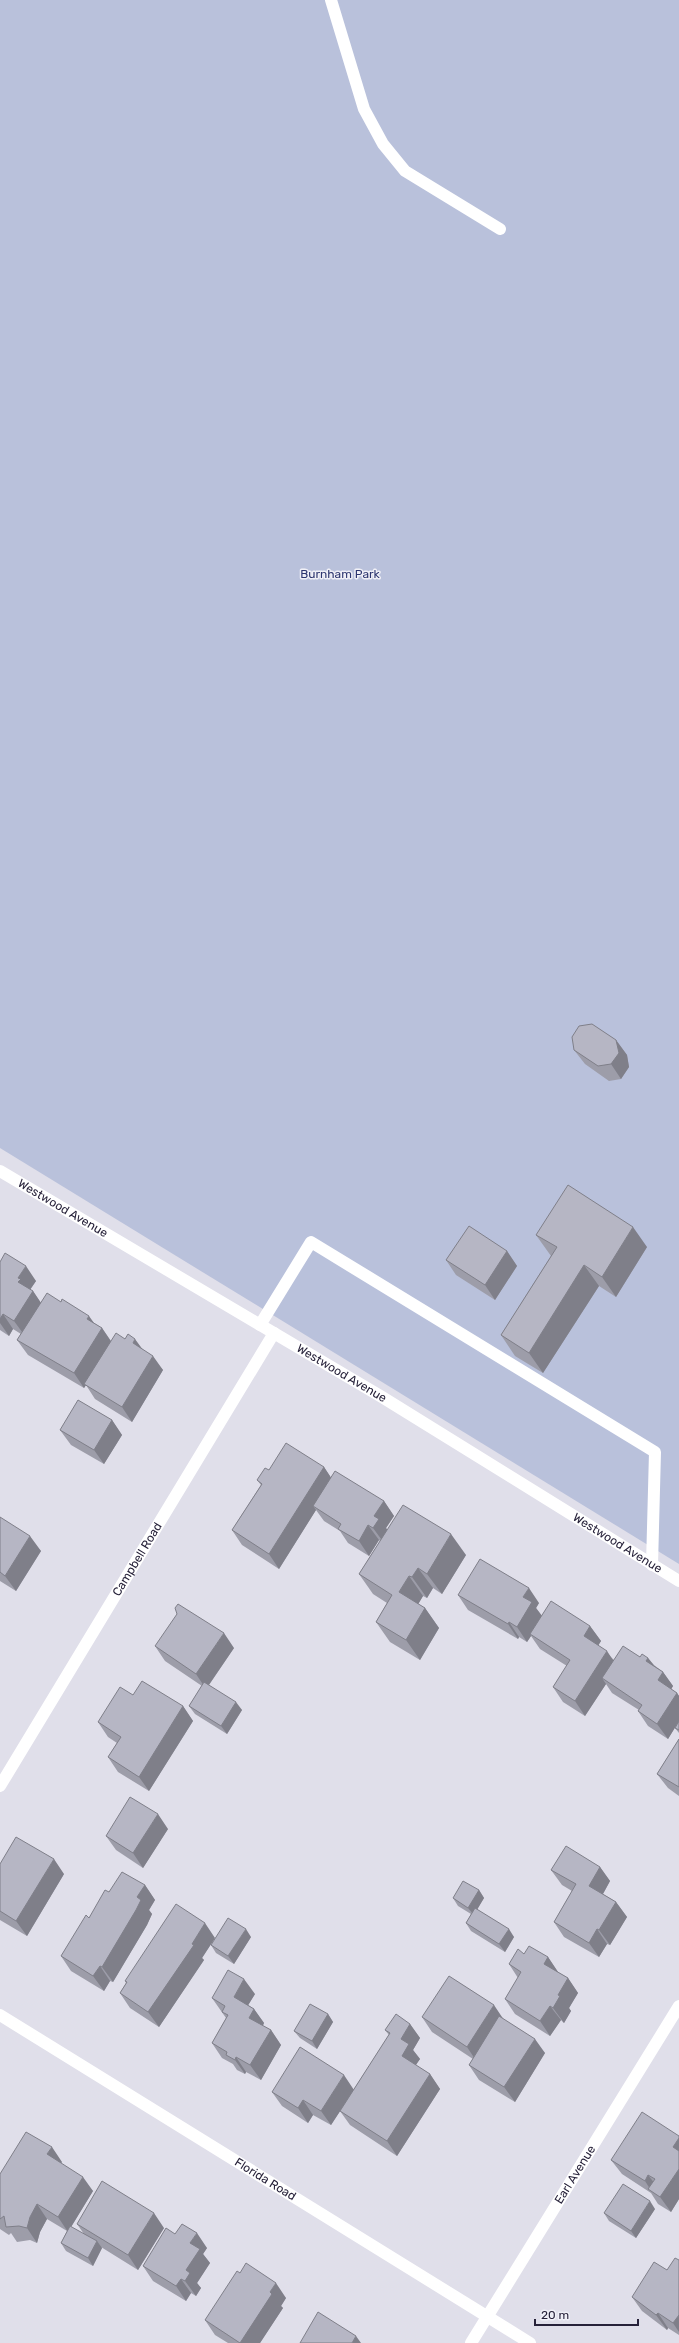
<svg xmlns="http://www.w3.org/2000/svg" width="679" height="2343" font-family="Rubik,sans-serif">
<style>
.green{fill:#b9c1db}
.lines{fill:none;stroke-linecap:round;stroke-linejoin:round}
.minor{stroke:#fff;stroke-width:12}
.wall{fill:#9d9da9}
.shaded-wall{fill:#7f7f89}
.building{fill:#b6b6c4;stroke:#7f7f89}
.labels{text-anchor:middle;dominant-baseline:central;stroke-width:3;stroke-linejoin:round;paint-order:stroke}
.park-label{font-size:12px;fill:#2d366f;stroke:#f0f0f7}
.street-label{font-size:12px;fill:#262139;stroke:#f0f0f7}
</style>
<rect width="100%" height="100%" fill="#e0dfea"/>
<!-- green -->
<path class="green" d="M0,0h679v1564l-679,-416z"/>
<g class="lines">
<!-- minor -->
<g class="minor">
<path d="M331,0l33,109 19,35 22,27 95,58"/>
<path id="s1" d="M0,1171l382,226 297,184"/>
<path d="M260,1325l51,-83 344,210 -3,113"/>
<path id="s2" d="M0,1786l274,-453"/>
<path id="s3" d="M0,2015l530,328"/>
<path id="s4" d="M471,2343l208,-337"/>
</g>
</g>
<!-- wall -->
<path class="wall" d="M616,1040l11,15 2,12 -8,12 -12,2 -24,-17 -11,-14z
M536,1235l111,12 -31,50 -17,-11 -56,87 -28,-17 -14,-21 50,-79z
M507,1251l10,15 -22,34 -39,-25 -10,-15z
M0,1262l36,19 -6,9 3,1 8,12 53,20 8,5 9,13 31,8 21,21 -31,52 -37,-23 -9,-14 -2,3 -56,-33 -11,-15 4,-6 -8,-5 -4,7 -9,-6z
M112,1420l10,15 -18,29 -33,-19 -11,-15z
M324,1467l7,11 53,23 10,15 -8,12 1,2 79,25 -24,39 -9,-6 -6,10 -4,-2 -5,8 7,4 14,20 -19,32 -30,-18 -14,-20 11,-19 -14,-9 -14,-20 21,-33 -1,-1 -10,16 -21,-13 -8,-12 -16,-10 -8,-11 -37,59 -37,-24 -10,-15 29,-45 -4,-5 12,-10z
M0,1517l41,34 -25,40 -16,-10z
M458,1595l81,8 -3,5 6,8 48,10 11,15 -3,4 16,15 26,-3 8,1 6,7 9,7 10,14 -2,3 6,4 2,3v25l-11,18 -20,-13 -10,-15 1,-1 -27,-17 -6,-9 -21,32 -22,-14 -10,-15 14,-21 -27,-17 -9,-13 -4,6 -8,-5 -1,2 -50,-29z
M155,1646l79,2 -25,37 33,25 -15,24 -32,-20 -6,-8 13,-20 -37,-25z
M133,1695l50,11 10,15 -44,70 -31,-19 -10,-15 9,-14 -9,-6 -10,-15z
M679,1721v12l-4,-5z
M679,1739v57l-11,-8 -11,-14z
M168,1829l-25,39 -27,-18 -10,-14z
M0,1864l64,10 -37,62 -27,-16z
M600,1867l10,14 -7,13 13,8 11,15 -17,28 -3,-1 -8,13 -35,-20 -10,-15 18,-31 -10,-6 -11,-15z
M145,1885l10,15 -6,10 3,4 -5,11 -34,57 -3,-1 -6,10 -33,-20 -10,-15 28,-38 20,-26z
M479,1890l5,8 -7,11 37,28 -9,15 -34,-21 -5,-8 5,-9 -13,-8 -5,-8z
M251,1937l-17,27 -18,-11 -5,-8z
M215,1938l-13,20 2,2 -45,67 -29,-19 -10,-15 6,-10 -1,-2z
M524,1954l24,3 10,15 10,6 10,15 -9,15 2,3 -7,12 -3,-3 -11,16 -35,-22 -10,-15 13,-21 -9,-14z
M255,1994l-7,11 6,4 10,14 -1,3 8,4 10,15 -20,35 -15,-8 -1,2 -8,-4 -4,-6 -11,-6 -10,-15 14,-25 -14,-20z
M328,2014l5,8 -16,27 -17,-11 -6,-7z
M422,2017l81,2 42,34 -30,49 -36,-22 -10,-15 4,-6 -41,-27z
M410,2024l10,14 -7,12 7,9 -5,6 15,9 10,15 -43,67 -47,-31 -10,-14 -9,14 -18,-10 -5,8 -26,-17 -10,-14 82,-3 35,-54 -4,-5z
M679,2136v63l-8,13 -13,-8 -7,-11 -29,-19 -11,-14z
M62,2162l-1,1 32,28 -22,36 13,7 -7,-10 87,4 -26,42 -37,-23 1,1 -9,18 -27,-15 -5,-8 6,-12 -20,-12 -7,13 -3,11 -7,-3 -13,2 -6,-9 -2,2 -9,-6v-55z
M655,2209l-19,29 -27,-17 -5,-8z
M175,2234l32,14 -4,6 7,9 -13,20 4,5 -5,8 -5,-3 -5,8 -33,-20 -10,-15z
M679,2260v75l-11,-7 -1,2 -25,-19 -10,-14 35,-27z
M240,2273l46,25 -5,8 2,2 -23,35h-32l-13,-8 -10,-15z"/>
<!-- shaded-wall -->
<path class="shaded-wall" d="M616,1040l11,15 2,12 -8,12 -10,-15z
M633,1227l14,20 -31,50 -14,-20z
M507,1251l10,15 -22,34 -10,-15z
M584,1265l15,21 -56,87 -14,-20z
M26,1266l10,15 -7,10h4l10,15 -18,30 -11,-15 4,-39v-4z
M3,1314l10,15 -4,7 -9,-13v-4z
M89,1316l10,14 -12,-11z
M102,1328l10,15 -28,41 2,1 -2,3 -10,-15z
M135,1339l11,15 -13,-11z
M153,1356l10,14 -31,52 -10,-15z
M112,1420l10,15 -18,29 -10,-14z
M324,1467l10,15 -21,24 3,4 -37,59 -10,-15z
M384,1501l10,15 -8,12 4,5 -6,10 -11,-15 1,-12z
M368,1525l11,15 -10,16 -10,-15z
M451,1534l15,21 -24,39 -15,-20z
M30,1536l11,15 -25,40 -11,-15z
M418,1568l15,20 -6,10 -15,-21z
M409,1576l14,20 -10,17 -14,-21z
M529,1588l10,15 -3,5 6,8 -12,18 1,2 -4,6 -10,-15 6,-30z
M425,1608l14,20 -19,32 -14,-20z
M509,1622l10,15 -1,2 -10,-15z
M590,1626l11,15 -6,10 -11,-15z
M224,1633l10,15 -28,41 -10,-15z
M607,1651l10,15 -15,12 4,6 -21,32 -10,-15z
M648,1658l11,14 -13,-11z
M663,1672l10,14 -5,9 -10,-15z
M677,1693l2,3v25l-11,18 -11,-15z
M236,1702l6,8 -15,24 -6,-8z
M183,1706l10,15 -44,70 -10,-14z
M158,1814l10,15 -25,39 -10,-15z
M54,1859l10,15 -37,62 -11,-15z
M600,1867l10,14 -11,20 -10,-15z
M145,1885l10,15 -6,10 3,4 -5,11 -34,57 -11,-15 35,-70z
M479,1890l5,8 -10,17 -6,-7z
M616,1902l11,15 -17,28 -11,-15z
M205,1923l10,15 -13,20 2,2 -45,67 -11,-15z
M246,1929l5,8 -17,27 -6,-8z
M509,1929l5,8 -9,15 -6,-8z
M597,1929l10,15 -8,13 -10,-14z
M548,1957l10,15 -4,6 -10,-14z
M100,1966l10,15 -6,10 -11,-15z
M568,1978l10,15 -9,15 2,3 -7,12 -11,-15 5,-13z
M244,1979l11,15 -11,18 -10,-15z
M494,2005l10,15 -27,42 -10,-15z
M550,2006l11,14 -11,16 -10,-15z
M254,2009l10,14 -5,9 -10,-14z
M328,2014l5,8 -16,27 -5,-8z
M410,2024l10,14 -7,12 7,9 -8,12 -10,-15 -1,-17z
M271,2030l10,15 -20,35 -11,-15z
M535,2039l10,14 -30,49 -11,-15z
M236,2057l10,15 -1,2 -10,-14z
M430,2074l10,15 -43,67 -10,-15z
M344,2075l10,15 -23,35 -10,-14z
M303,2100l10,15 -5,8 -10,-15z
M679,2138v18l-6,-9z
M52,2147l10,15 -5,7 -10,-15z
M679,2169v30l-8,13 -11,-15z
M648,2175l11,14 -7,3 -7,-11z
M83,2177l10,14 -25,41 -10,-15z
M650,2201l5,8 -19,29 -5,-7z
M37,2204l10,15 -7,13 -3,11 -10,-15 3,-11z
M154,2213l10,15 -26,42 -10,-15z
M197,2233l10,15 -4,6 7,9 -13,20 4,5 -5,8 -11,-15 1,-11 4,-27z
M97,2241l5,7 -9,18 -5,-8z
M181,2279l10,14 -5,8 -10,-15z
M276,2283l10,15 -5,8 2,2 -23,35h-20l30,-51z
M658,2313l10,15 -1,2 -11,-15z
M679,2315v17l-6,-9z
M356,2336l5,7h-9z"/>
<!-- building -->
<path class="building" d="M592,1024l24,16 3,13 -8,11 -13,2 -24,-16 -2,-13 7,-11z
M568,1185l65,42 -31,50 -18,-12 -55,88 -28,-18 56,-88 -21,-12z
M469,1226l38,25 -22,34 -39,-25z
M5,1253l21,13 -8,12 3,1 -3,3 15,9 -19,30 -11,-7 -3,5v-57z
M47,1293l14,9 1,-3 27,17 -2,3 15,9 -28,45 -57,-33z
M116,1333l9,6 3,-5 7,5 -2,4 20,13 -31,51 -38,-23z
M78,1400l34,20 -18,30 -34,-20z
M286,1443l38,24 -55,87 -37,-24 30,-46 -5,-4 8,-12 4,2z
M335,1471l49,30 -10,15 5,3 -6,9 -5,-3 -9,16 -21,-12 3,-5 -28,-18z
M403,1505l48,29 -24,40 -9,-6 -6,9 -3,-1 -10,16 26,16 -19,32 -30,-18 16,-27 -33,-21z
M0,1517l30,19 -25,40 -5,-4z
M480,1559l49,29 -6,9 9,5 -15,25 -8,-5 -1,2 -50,-29z
M551,1601l39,25 -6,10 23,15 -32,50 -22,-14 17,-27 -40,-26z
M178,1604l46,29 -28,41 -41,-28 22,-32 -2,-6z
M623,1646l17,11 2,-3 6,4 -2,3 17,11 -5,8 19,13 -20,31 -19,-13 4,-6 -40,-27z
M142,1681l41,25 -44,71 -31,-20 13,-20 -23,-15 22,-35 13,8z
M204,1682l32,20 -15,24 -32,-20z
M679,1721v9l-4,-2z
M679,1739v48l-22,-13z
M130,1797l28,17 -25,39 -27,-17z
M16,1837l38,22 -38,62 -16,-10v-47z
M566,1846l34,21 -11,19 27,16 -17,28 -2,-1 -8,14 -35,-21 22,-38 -25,-14z
M122,1872l23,13 -8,12 4,3 -5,10 -34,57 -2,-1 -7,10 -32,-20 25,-41 3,3 16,-28 4,2z
M463,1881l16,9 -11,18 -15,-10z
M176,1904l29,19 -13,21 2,1 -46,67 -28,-19 7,-11 -2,-1z
M475,1908l34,21 -10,15 -33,-21z
M228,1918l18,11 -18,27 -17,-11z
M529,1946l19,11 -4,7 24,14 -10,17 2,1 -7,12 -3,-2 -10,15 -35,-22 16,-27 -12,-8 9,-15 6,5z
M228,1970l16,9 -10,18 20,12 -5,9 22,12 -21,35 -14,-8 -1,3 -9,-5 1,-3 -15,-9 16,-28 -6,-3 3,-6 -13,-8z
M449,1976l45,29 -27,42 -45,-30z
M310,2004l18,10 -16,27 -18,-10z
M396,2014l14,10 -9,15 8,5 -7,12 28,18 -43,67 -47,-30 50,-78 -5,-3z
M499,2016l36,23 -31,48 -35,-22z
M300,2047l44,28 -23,36 -18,-11 -5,8 -26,-16z
M642,2112l37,24v2l-6,9 6,4v18l-19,28 -12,-8 7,-10 -7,-4 -3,6 -34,-21z
M26,2132l26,15 -5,7 36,23 -25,40 -21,-13 -7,13 -3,11 -8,-2 -13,1 -2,-11 -4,3v-45z
M102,2181l52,32 -26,42 -51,-31z
M623,2184l27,17 -19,30 -27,-18z
M182,2224l15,9 -7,10 10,6 -14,21 4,3 -5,8 -4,-2 -5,7 -33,-20 23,-38 9,6z
M70,2226l27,15 -9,17 -27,-15z
M675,2258l4,2v55l-6,8 -15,-10 -2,2 -24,-18 22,-35 13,8z
M246,2263l30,20 -6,9 2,2 -32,49 -35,-23 32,-49 3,2z
M318,2312l38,24 -4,7h-52z"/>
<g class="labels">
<!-- park labels -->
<g class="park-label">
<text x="340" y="574">Burnham Park</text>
</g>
<!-- street labels -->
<g class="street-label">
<text stroke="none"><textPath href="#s1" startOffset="73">Westwood Avenue</textPath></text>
<text stroke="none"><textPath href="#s1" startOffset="397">Westwood Avenue</textPath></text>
<text stroke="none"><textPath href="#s1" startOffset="721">Westwood Avenue</textPath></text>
<text stroke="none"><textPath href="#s2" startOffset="265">Campbell Road</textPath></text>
<text stroke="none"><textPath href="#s4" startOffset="198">Earl Avenue</textPath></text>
<text stroke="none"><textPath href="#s3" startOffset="312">Florida Road</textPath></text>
</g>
</g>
<!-- scale -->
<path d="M535 2319v6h103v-6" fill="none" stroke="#262139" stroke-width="2"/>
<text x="541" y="2319" font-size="12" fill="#262139" stroke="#f0f0f7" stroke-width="3" paint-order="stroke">20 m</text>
</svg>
